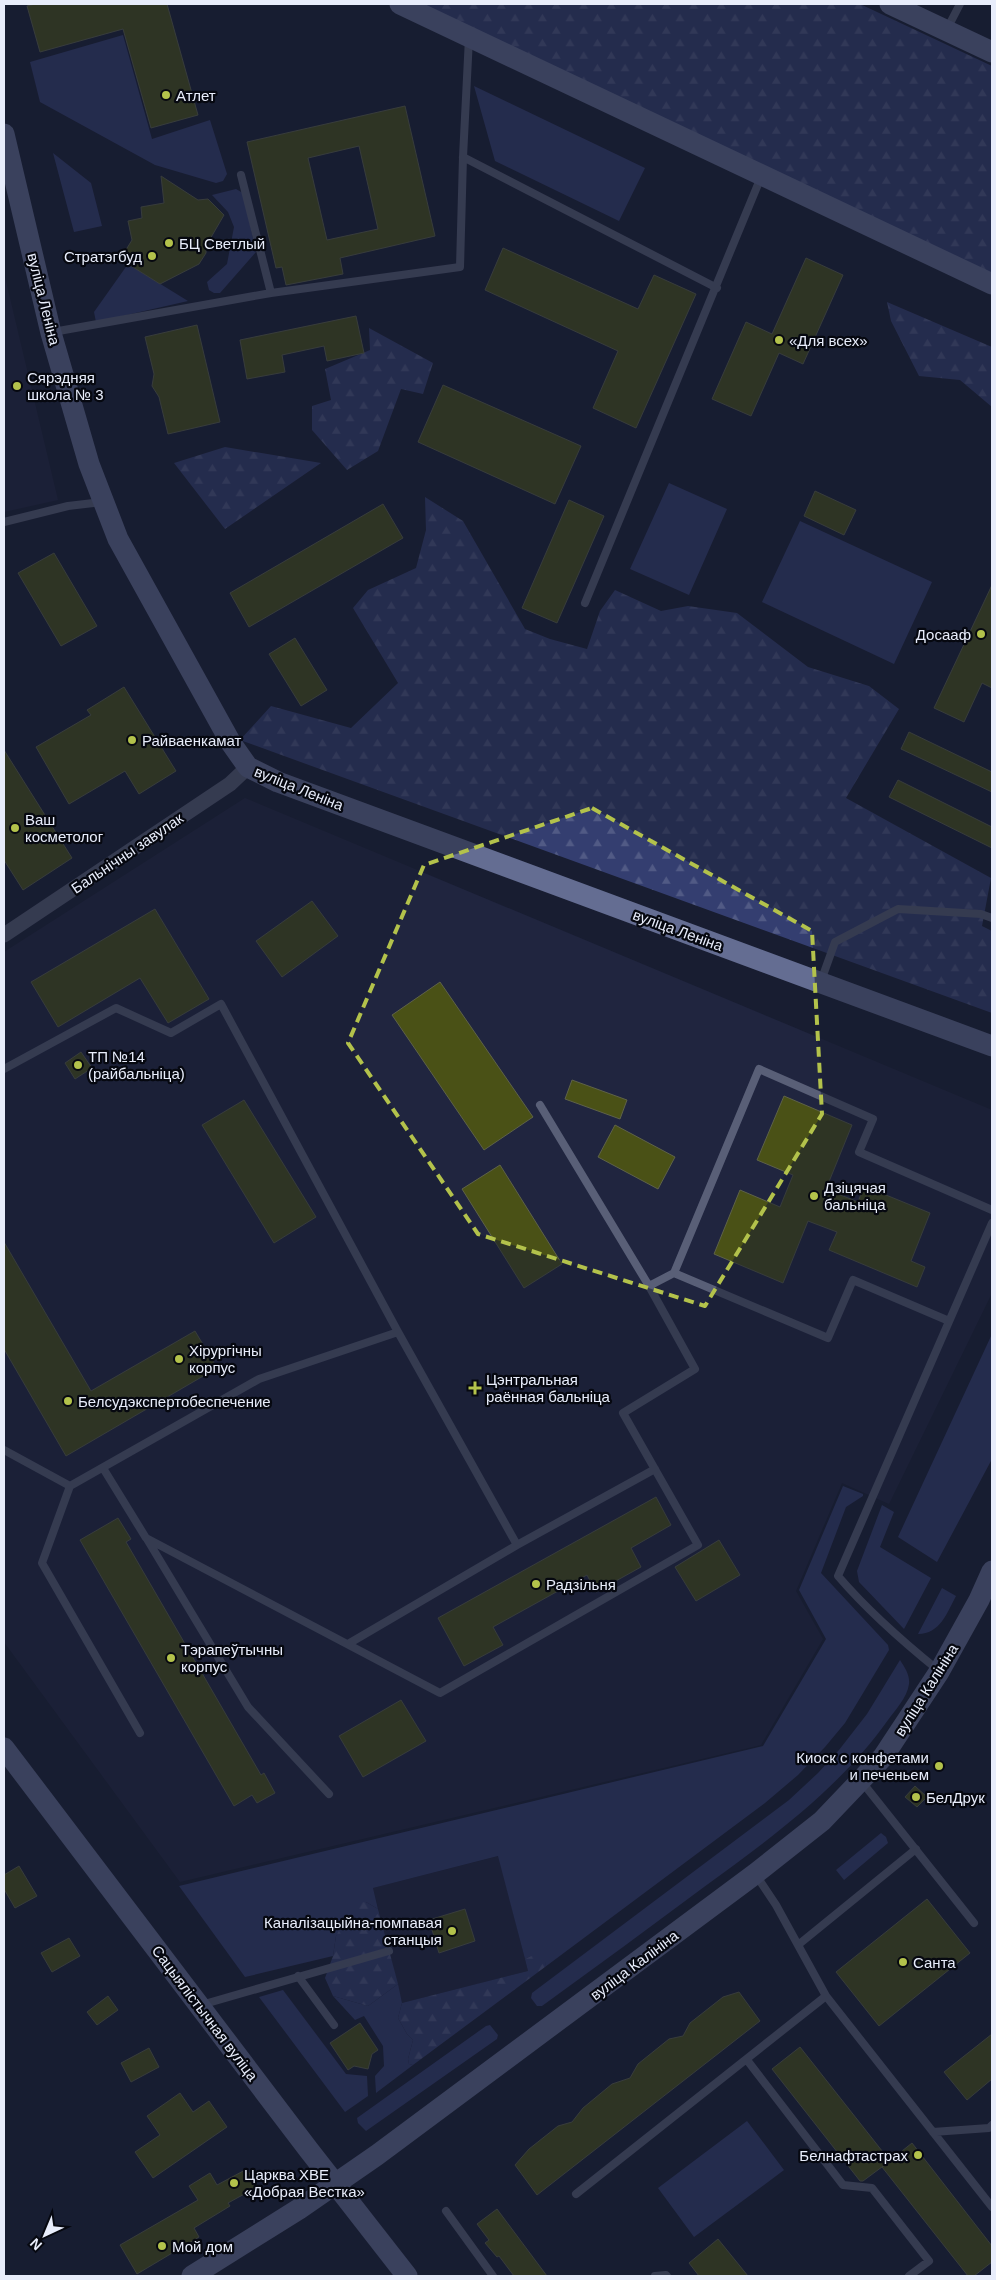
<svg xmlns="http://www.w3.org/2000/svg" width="996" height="2280" font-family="Arial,sans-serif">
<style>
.built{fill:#20253f}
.green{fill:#343e70}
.forest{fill:url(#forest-firs)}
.building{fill:#4a5116;stroke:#5e6249;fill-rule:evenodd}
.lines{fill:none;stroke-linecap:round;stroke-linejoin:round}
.lane{stroke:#595f77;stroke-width:8}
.street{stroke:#595f77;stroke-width:15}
.secondary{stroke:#646d92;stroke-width:21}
.marked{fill:none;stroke:#b3c24b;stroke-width:4;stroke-dasharray:10 6;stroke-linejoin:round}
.poi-dot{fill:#b3c24b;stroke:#060810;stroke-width:2}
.labels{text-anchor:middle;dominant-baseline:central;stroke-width:4.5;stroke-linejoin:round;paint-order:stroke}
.poi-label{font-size:15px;fill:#e8edfb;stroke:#060810;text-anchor:start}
.street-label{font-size:15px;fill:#e8edfb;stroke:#060810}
</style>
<defs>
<pattern id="forest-firs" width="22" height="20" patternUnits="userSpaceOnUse" patternTransform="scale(1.25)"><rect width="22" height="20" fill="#343e70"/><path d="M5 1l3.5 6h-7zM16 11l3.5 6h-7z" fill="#515a85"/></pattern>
</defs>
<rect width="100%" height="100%" fill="#181d31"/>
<!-- built -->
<path class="built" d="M4,273l54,227 -54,12z
M245,798l747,312v183l-103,211 -47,-21 -46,108 27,48 -62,106 -581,137 -176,-240v-690z
M499,1856l29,115 -126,32 -29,-115z"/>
<!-- green -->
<path class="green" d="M123,35l29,104 58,-19 17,54 -4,7 -7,2 -61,-18 -115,-63 -10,-40z
M474,86l171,82 -26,53 -124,-60z
M53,153l38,30 11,43 -28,6z
M236,189l7,4 13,59 -36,41h-6l-5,-3 -2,-8 20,-18 7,-37 -6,-15 -16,-17z
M128,264l60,37 -92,21 -2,-10z
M669,483l58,26 -38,86 -59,-26z
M800,521l132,61 -38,82 -132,-62z
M992,1334v125l-55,103 -39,-25z
M843,1486l20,8v2l-17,11 -25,66 67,72 1,5 -44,73 -20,24 -27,28 -33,28 -220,164 1,-11h-15l-6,3 -27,-103 -125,32 5,21 -12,-7 -30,34 -3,20 -88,21 -66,-91 584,-140 63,-107 -27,-49z
M882,1505l12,7 -14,35 51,31 -27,51 -45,-47 -2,-11z
M942,1588l14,8c-9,17 -16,38 -38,38z
M900,1660c5,8 10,15 9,24 -2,14 -14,26 -21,36 -49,69 -117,118 -184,167 -54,40 -108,80 -162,119h-5l-6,-8 1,-5 257,-193 29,-27 21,-23 28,-36z
M881,1833l5,4 2,6 -44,37 -8,-10z
M398,1984l4,19 -4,15 9,16 6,6 -5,19 1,5 4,1 -37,28 -1,-17 9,-10 -1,-20 -19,-30 -9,4 -22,-24 35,10z
M283,1990l63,84 21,2 1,20 -23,16 -86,-115z
M490,2025l8,10 -1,4 -131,92 -8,-8 -1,-5 129,-92z
M747,2121l37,49 -90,67 -36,-49z"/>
<!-- forest -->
<path class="forest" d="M416,4h444l132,62v208z
M887,302l105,45v60l-32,-27 -41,-4 -28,-55z
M369,328l64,35 -10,31 -22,-5 -23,62 -31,19 -35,-40v-24l19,-6 -6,-31 45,-19z
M225,447l96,16 -96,66 -51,-66z
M425,497l38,24 62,108 25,10 37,10 13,-38 15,-21 46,21 27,-5 49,7 71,54 61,19 30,23 -53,89 145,80 -9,48 10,5v82l-752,-273 31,-34 80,22 47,-45 -45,-75 15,-18 48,-22 10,-38z
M366,1902l12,7 20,75 -30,22 -35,-10 -8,-18 8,-22 3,-20 18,-33z
M531,1956h16l-2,11 -132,98 -4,-1 -1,-5 5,-19 -6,-6 -9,-16 4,-15 126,-32 -3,-12z"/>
<!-- building -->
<path class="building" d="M35,4h132l31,111 -47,13 -28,-99 -83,23 -13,-46z
M405,106l30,130 -95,22 3,16 -57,11 -4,-18 -6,1 -29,-126zM359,146l19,83 -51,11 -19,-82z
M161,176l37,24 10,-1 16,16 -18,31v7l-7,11 -39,20 -32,-20 -4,-11 8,-13 -4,-19 14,-3 -1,-11 23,-4z
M503,248l135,61 16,-34 42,19 -60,134 -43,-20 25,-57 -133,-61z
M806,258l37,17 -40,89 -24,-11 -28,63 -39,-17 34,-77 26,12z
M356,316l8,37 -37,8 -3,-15 -42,9 3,17 -38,7 -7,-39z
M197,325l23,97 -52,12 -9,-37 -7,-11 2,-12 -9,-37z
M443,385l138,61 -26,58 -137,-62z
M815,491l41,19 -12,25 -40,-19z
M569,500l35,16 -47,107 -35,-15z
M383,504l20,34 -154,89 -19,-34z
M54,553l43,73 -36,20 -43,-73z
M992,585v103l-10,-5 -18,39 -30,-14z
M295,638l32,52 -26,16 -32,-52z
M124,687l52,84 -37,23 -14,-23 -56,33 -33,-57 55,-32 -4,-5z
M909,732l83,40v20l-91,-43z
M4,750l68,108 -49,32 -19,-30z
M898,780l94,47v21l-103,-51z
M312,901l26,35 -56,41 -26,-36z
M155,909l54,90 -41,24 -28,-45 -82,49 -27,-45z
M440,982l93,135 -49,33 -92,-135z
M81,1052l11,16 -17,11 -10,-16z
M572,1080l55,20 -7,19 -55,-20z
M784,1096l68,29 -26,64 32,13 6,-16 66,27 -19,48 14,6 -8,20 -88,-37 8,-18 -29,-11 -25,62 -69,-29 26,-64 40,17 13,-32 -36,-15z
M244,1100l72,117 -42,26 -72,-118z
M615,1125l60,32 -17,32 -60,-32z
M500,1165l62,99 -38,24 -62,-99z
M4,1242l87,149 104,-60 22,37 -151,88 -62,-107z
M656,1497l15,28 -40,23 10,19 -45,25 -9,-17 -94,52 10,18 -39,21 -26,-48z
M118,1518l13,21 -5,3 135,233 3,-2 11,20 -18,10 -5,-8 -18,11 -154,-266z
M719,1540l21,35 -44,26 -21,-34z
M401,1700l25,41 -63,36 -24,-41z
M915,1786l12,11 -10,10 -12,-10z
M19,1866l18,30 -22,12 -11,-19v-14z
M927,1899l43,54 -91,73 -43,-54z
M465,1909l10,32 -36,12 -10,-33z
M69,1938l11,18 -28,16 -11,-19z
M739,1992l21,29 -223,174 -22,-30 14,-16 29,-23 14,-4 11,-14 29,-24 18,-6 8,-14 31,-25 14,-3 7,-13 33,-26z
M108,1996l10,14 -21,15 -10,-13z
M360,2023l18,27 -6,4 -4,15 -14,-3 -6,4 -18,-27z
M992,2034v45l-25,21 -23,-28z
M800,2047l90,114 -27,20h-3l-88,-112z
M149,2048l10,19 -28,15 -10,-19z
M180,2093l13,19 16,-11 18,26 -74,51 -18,-26 25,-17 -13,-19z
M912,2143l80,103v16l-18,14h-6l-86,-109z
M247,2169l10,18 -29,16 2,3 -36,22 5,9 -62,37 -17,-29 78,-45 -9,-14 21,-13 7,12z
M497,2209l50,67h-33l-15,-20 -2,1 -12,-14 4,-3 -12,-16z
M718,2239l30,37h-49l-10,-13z"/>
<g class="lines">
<!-- lane -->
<path class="lane" d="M947,29l13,-25
M463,157l254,131
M241,175l30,118
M53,332l218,-39 189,-26 3,-110 6,-119
M4,522l64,-16 34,-4
M585,603l176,-426
M821,981l14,-39 63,-33 83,5 11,4
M4,1069l112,-61 55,25 50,-29 177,328 119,213
M540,1105l109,181
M674,1273l154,65 25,-58 96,41
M4,1450l66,36 189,-107 139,-47
M103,1468l43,70 294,155 258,-148 -75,-132 72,-44 -46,-83 25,-13 85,-204 114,50 -14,33 133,58
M70,1486l-28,77 98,170
M147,1539l101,168 81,87
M348,1644l169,-99 138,-76
M938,1670c-36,-29 -70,-59 -100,-94l154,-353
M862,1782l112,141
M756,1875l20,30 50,91 166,211
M798,1945l118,-96
M298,1976l36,49
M201,2005l188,-54
M747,2060l96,125 29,3 57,73 -20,15
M933,2132l56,-4 3,-3
M576,2194l250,-198
M446,2211l47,65
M655,2276l11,-1 1,1"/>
<!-- street -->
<path class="street" d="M4,935l226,-151 18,-17"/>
<!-- secondary -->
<path class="secondary" d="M400,4l592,280
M890,4l102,48
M4,134l47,199 38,131 29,75 113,204 17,24 30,15 714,264
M4,1748l304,401 99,127
M192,2276l107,-67 78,-54 378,-281 67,-53 61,-64 56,-85 40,-72 13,-29"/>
</g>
<!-- marked area -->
<path d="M0 0H996V2280H0ZM592,808l220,123 10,183 -117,192 -227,-72 -130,-191 76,-178z" fill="#181d31" fill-opacity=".55" fill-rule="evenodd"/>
<path class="marked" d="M592,808l220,123 10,183 -117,192 -227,-72 -130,-191 76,-178z"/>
<!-- markers -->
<g class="poi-dot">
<circle cx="166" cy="95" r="5"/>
<circle cx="169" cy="243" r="5"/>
<circle cx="152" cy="256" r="5"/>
<circle cx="779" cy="340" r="5"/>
<circle cx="17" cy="386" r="5"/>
<circle cx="981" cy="634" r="5"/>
<circle cx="132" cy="740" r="5"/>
<circle cx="15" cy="828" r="5"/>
<circle cx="78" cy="1065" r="5"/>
<circle cx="814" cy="1196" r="5"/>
<circle cx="179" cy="1359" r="5"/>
<path d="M472.5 1380.5h5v5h5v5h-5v5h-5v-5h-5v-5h5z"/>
<circle cx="68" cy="1401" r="5"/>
<circle cx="536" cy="1584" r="5"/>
<circle cx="171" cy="1658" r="5"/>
<circle cx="939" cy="1766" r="5"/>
<circle cx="916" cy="1797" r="5"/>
<circle cx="452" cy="1931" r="5"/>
<circle cx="903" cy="1962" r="5"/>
<circle cx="918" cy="2155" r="5"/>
<circle cx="234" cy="2183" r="5"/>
<circle cx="162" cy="2246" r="5"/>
</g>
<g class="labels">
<!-- poi labels -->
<g class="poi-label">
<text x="176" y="95">Атлет</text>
<text x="179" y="243">БЦ Светлый</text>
<text x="142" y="256" text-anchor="end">Стратэгбуд</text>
<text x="789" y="340">«Для всех»</text>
<text x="27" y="377">Сярэдняя<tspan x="27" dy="17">школа № 3</tspan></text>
<text x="971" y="634" text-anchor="end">Досааф</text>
<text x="142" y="740">Райваенкамат</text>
<text x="25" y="819">Ваш<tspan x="25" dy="17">косметолог</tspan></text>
<text x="88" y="1056">ТП №14<tspan x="88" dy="17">(райбальніца)</tspan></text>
<text x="824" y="1187">Дзіцячая<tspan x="824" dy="17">бальніца</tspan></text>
<text x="189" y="1350">Хірургічны<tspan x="189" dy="17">корпус</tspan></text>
<text x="486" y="1379">Цэнтральная<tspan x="486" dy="17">раённая бальніца</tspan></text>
<text x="78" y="1401">Белсудэкспертобеспечение</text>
<text x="546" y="1584">Радзільня</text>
<text x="181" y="1649">Тэрапеўтычны<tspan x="181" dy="17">корпус</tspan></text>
<text x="929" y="1757" text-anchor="end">Киоск с конфетами<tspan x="929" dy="17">и печеньем</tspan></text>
<text x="926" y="1797">БелДрук</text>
<text x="442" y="1922" text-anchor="end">Каналізацыйна-помпавая<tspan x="442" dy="17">станцыя</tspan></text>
<text x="913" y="1962">Санта</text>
<text x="908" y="2155" text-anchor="end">Белнафтастрах</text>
<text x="244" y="2174">Царква ХВЕ<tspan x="244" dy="17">«Добрая Вестка»</tspan></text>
<text x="172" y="2246">Мой дом</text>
</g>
<!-- street labels -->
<g class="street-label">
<text transform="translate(44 299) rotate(76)">вуліца Леніна</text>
<text transform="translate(299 788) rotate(22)">вуліца Леніна</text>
<text transform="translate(127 853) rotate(-34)">Бальнічны завулак</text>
<text transform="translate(678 930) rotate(20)">вуліца Леніна</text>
<text transform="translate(926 1690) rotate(-58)">вуліца Калініна</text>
<text transform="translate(634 1965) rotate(-37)">вуліца Калініна</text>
<text transform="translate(205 2013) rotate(53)">Сацыялістычная вуліца</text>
</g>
</g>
<!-- border -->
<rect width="996" height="2280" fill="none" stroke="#e8edfb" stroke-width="10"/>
<!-- north arrow -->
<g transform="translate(45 2235) rotate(224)" stroke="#060810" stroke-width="4" paint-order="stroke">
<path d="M0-4L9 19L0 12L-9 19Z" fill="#e8edfb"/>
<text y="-8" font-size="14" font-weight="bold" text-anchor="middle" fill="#e8edfb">N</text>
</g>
</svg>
